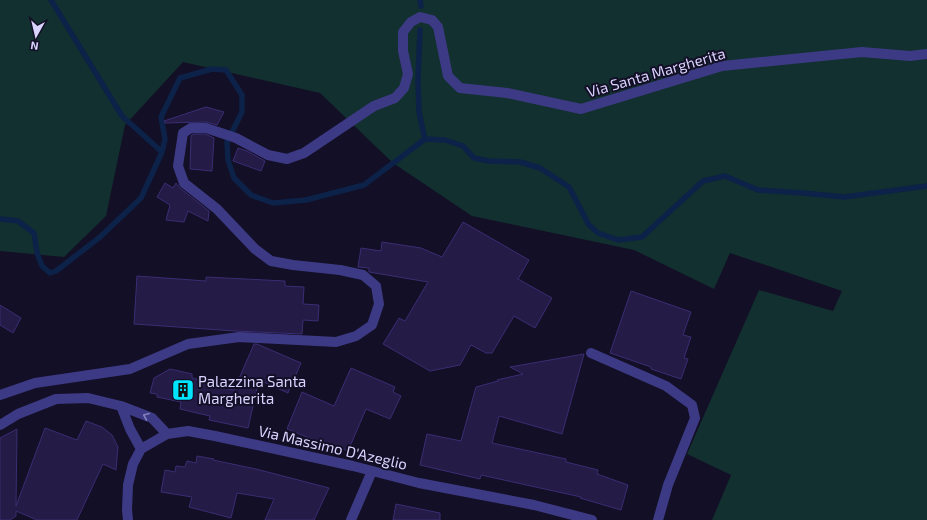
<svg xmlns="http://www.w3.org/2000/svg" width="927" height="520" font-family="'Exo 2',sans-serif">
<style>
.green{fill:#12302f}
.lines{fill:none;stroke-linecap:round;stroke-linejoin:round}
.stream{stroke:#0c2248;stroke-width:5.5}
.building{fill:#241b47;stroke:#3b2d73}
.minor{stroke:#3d3a85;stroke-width:10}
.oneway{stroke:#837fbc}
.labels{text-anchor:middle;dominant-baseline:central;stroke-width:4;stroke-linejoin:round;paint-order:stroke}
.street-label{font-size:15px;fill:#d9d4ff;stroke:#130f26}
.poi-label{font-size:15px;fill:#d9d4ff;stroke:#130f26;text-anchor:start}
</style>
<rect width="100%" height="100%" fill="#130f26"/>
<!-- green -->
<path class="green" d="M0,0h927v520h-215l19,-45 -44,-21 72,-164 74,21 9,-20 -112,-38 -16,36 -80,-39 -162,-34 -79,-53 -73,-70 -137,-31 -58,63 -19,91 -42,41 -64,-6z"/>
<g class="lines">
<!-- stream -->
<path class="stream" d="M51,0l71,116 40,36
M420,0l1,6
M420,30l-2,51 1,31 6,27
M0,219l18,2 16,12 3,20 5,13 8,7 6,-2 44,-34 41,-39 21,-46 3,-13 -4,-22 19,-39 32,-9 14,1 16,25v17l-15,30 1,18 6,18 17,17 22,8 33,-3 58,-15 61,-46 20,1 18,6 11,12 15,3 31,1 20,6 29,19 20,38 9,8 20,7 24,-3 61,-56 22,-5 33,14 45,3 41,4 83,-11"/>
</g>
<!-- building -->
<path class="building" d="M206,107l18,5 -7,13 -11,-3 -41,1 -1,-2z
M193,134h12l9,4 -2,33 -22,-2 1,-33z
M238,148l9,3 18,10 -4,10 -28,-10z
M165,183l8,5 3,-5 4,5 29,23 -1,10 -20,-10 -4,11 -18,-2 4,-15 -13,-8z
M463,222l66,38 -11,19 34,19 -17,30 -21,-12 -22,37h-6l-15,-8 -11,20 -30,6 -47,-27 16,-26 6,3 23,-39 -59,-10v-4l-11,-1 3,-19 20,3 1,-9 39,6 21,9z
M137,276l69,5v-4l79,4v5l19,1 -1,17 16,1 -1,16 -15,-1 -1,14 -67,-3 -101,-7z
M631,291l60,21 -8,23 8,2 -7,21 4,1 -7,20 -30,-10v-2l-41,-14z
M0,305l21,13 -8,15 -13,-8z
M254,344h3l44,19 -13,30 -29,-13 -11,48 -39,-8 1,-4 -30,-7 1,-7 -24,-5v-3l-7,-1 4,-15 16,-9 22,5v4l17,4 7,5 18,3z
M584,354l-22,80 -63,-18 -7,27 74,16v3l32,8 -1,4 31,11 -7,25 -41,-12 1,-1 -100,-22 -1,4 -60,-14 7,-31 34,7 15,-54 22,-6 -1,-1 26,-6 -13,-7z
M351,368l44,19 -2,5 8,4 -11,23 -24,-10 -18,42 -11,-4 -1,2 -49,-20 15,-37 32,14z
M86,421l16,6 10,8 6,12 -2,23 -13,-6 -26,56h-40l-21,-9v5l-6,4h-10v-82l17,-9 -1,77 29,-78 32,12z
M197,456l17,3 -1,1 43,9 73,19 -15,32h-49l9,-21 -37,-6 -6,25 -42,-11 3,-10 -31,-5 4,-22 10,2 1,-6 9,1 2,-6 9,2z
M396,504l44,9v7h-47z"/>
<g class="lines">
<!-- minor -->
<path class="minor" d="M591,353l75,33 26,19 3,13 -27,67 -10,35
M0,395l35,-12 95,-14 58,-25 51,-7 97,5 20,-6 16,-11 7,-21 -3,-18 -13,-11 -23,-5 -47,-5 -22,-4 -16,-12 -38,-40 -33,-26 -6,-17 5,-33 8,-5h15l30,10 32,17 19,4 17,-6 70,-47 21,-8 9,-10 4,-14 -5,-23v-19l8,-10 9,-5 12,3 6,7 10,49 12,12 47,5 74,16 141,-43 140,-14 48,4 17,-2
M121,406l9,23 11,20
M0,425l18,-11 38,-15 32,-1 33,8 31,12 15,16
M128,520l-1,-10 1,-25 5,-21 8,-15 26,-15 21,-3 27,5 138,30 66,17 115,22 58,15
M351,520l21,-49"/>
</g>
<!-- one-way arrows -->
<defs><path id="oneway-chevron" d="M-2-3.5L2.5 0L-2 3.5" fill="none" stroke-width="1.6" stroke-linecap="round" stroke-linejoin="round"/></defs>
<use class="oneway" href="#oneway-chevron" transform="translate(146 416) rotate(-157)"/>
<!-- icons -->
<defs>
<g id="building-square" transform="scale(1.15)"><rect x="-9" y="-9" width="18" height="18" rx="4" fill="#00e5ff" stroke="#130f26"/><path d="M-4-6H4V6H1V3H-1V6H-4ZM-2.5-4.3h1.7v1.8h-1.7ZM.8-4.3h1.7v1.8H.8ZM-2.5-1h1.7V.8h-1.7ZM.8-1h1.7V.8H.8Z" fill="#111"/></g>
</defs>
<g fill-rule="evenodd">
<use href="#building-square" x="183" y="390"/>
</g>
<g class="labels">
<!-- street labels -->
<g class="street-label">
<text transform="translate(656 72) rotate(-16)">Via Santa Margherita</text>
<text transform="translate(333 447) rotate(13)">Via Massimo D'Azeglio</text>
</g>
<!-- poi labels -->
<g class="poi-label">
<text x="198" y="381">Palazzina Santa<tspan x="198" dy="17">Margherita</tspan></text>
</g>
</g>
<!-- north arrow -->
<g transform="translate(36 36) rotate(188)" stroke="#130f26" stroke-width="3" paint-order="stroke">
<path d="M0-3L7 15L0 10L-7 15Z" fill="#d9d4ff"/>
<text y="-6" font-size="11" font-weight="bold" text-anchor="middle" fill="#d9d4ff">N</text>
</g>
</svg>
